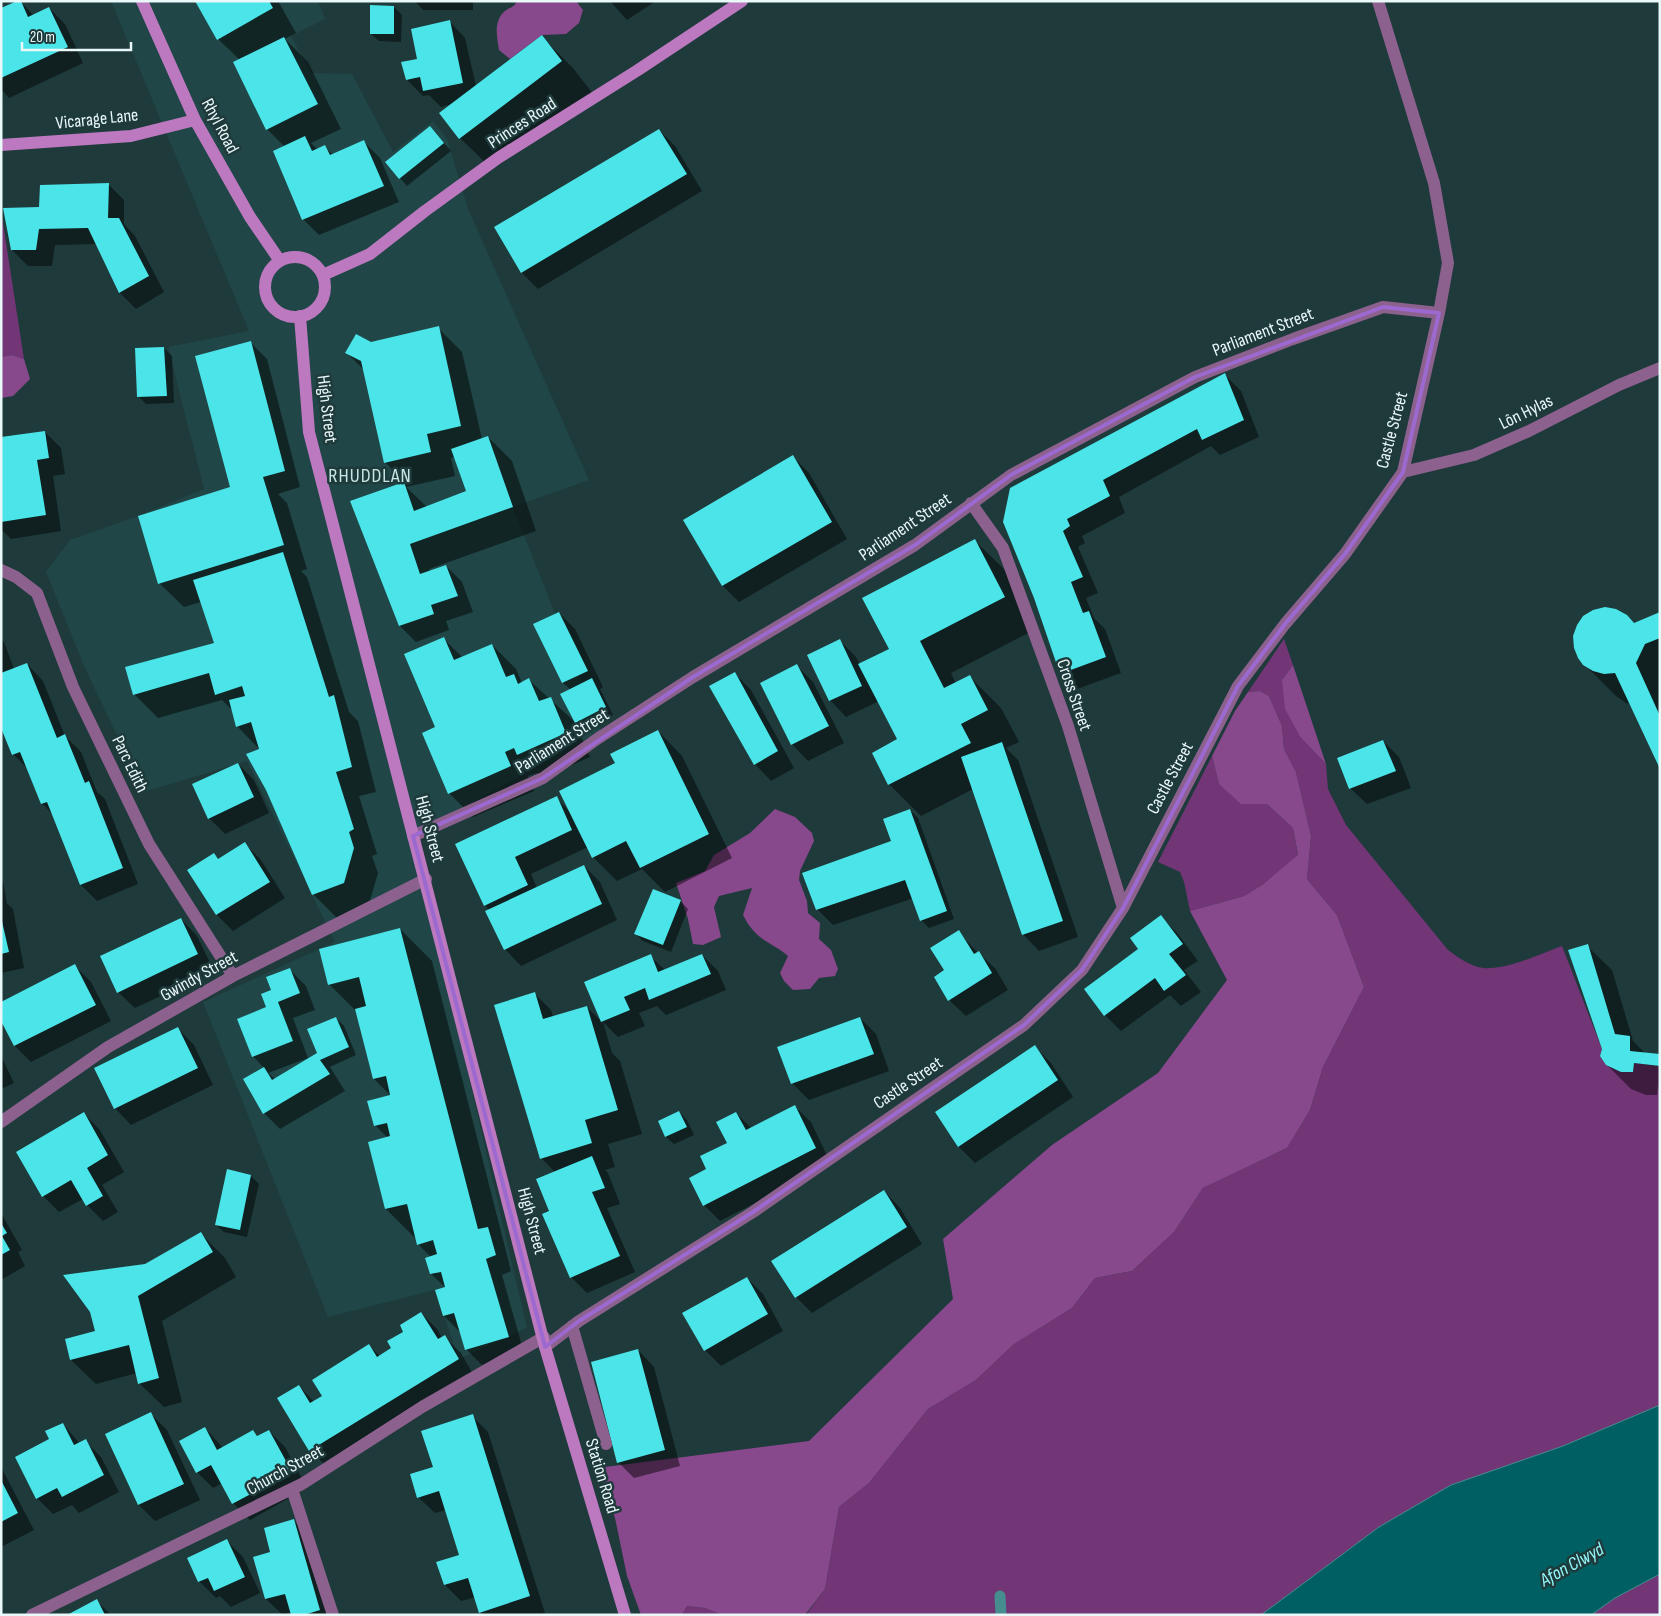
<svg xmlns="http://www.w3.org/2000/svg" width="1661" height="1616" font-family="'Sofia Sans Condensed',sans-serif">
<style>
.built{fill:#204647}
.green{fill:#723576}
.forest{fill:#88488c}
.water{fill:#005f62;stroke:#468d8f}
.shadow{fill:#0007;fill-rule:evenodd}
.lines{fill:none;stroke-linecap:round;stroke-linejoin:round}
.stream{stroke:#468d8f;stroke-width:11}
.building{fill:#4ae4e9}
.street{stroke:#8c618e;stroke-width:12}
.secondary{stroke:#bc79bf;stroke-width:12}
.marked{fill:none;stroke:#9c69d0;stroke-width:4;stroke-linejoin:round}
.labels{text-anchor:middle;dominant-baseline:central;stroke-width:5;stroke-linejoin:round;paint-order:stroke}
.street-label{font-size:18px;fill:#e9f8f9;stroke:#1f3a3b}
.water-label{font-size:19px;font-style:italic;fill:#95f8fb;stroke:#1f3a3b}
.quarter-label{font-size:20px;letter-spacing:1px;fill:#c7e7e7;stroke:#1f3a3b}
</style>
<rect width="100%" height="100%" fill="#1f3a3b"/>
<!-- built -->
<path class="built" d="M111,1h207l7,18 -34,17 20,37 41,1 41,78 40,-31 14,18 21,70 121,271 -76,27 88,224 -188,105 114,492 -68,31 -24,-69 -107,27 -125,-315 132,-60 -88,-181 -103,31 -60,-126 -38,-94 24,-32 68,-24 66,-27 -36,-142 81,-16z"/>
<!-- green -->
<path class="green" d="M1,210l23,149 -12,-4 -11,2z
M1284,639l9,26 -11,15 19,58 25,26 2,25 18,36 102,125c11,8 22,16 35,18 24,2 57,-14 79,-22l40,103 -2,7c8,13 18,16 33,16l1,-9 26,3v339l-97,41 -112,40 -72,41 -118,88h-455l19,-26 14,-82 30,-24 59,-74 48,-29 37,-35 59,-37 23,-30 37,-7 42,-39 29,-44 84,-40 23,-38 13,-43 41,-80 -27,-72 -30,-36 4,-43 -15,-64 -12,-23 -2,-23 -13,-30 -9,-5 -12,1z
M1212,756l7,28 48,20 26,24 5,28 -36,29 -18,11 -54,15 -6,-29 -4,-10 -22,-10z
M1660,1574v41h-69l24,-17z
M687,1606l18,2 17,7h-40z"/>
<!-- forest -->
<path class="forest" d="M517,1h59l7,9 -4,13 -13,11 -24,1 -32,24 -11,-9c-2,-13 -6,-29 6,-39 5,-4 9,-3 12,-10z
M12,355l12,4 6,20 -17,17 -12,2v-41z
M1293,665l33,99 -25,-26 -16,-29 -3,-29z
M1260,691l9,5 13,30 2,23 12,23 15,64 -4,43 30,36 27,72 -41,80 -13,43 -23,38 -84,40 -29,44 -42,39 -37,7 -23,30 -59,37 -37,35 -48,29 -59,74 -30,24 -14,82 -20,26h-83l-17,-7 -18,-2 -5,9h-41l-14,-39 -12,-58 -18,-50 212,-27 144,-142 -10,-60 109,-94 106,-72 69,-93 -37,-69 54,-15 18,-11 36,-30 -5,-27 -26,-24h-26l-22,-20 -7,-28 23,-45 13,-19z
M775,809l20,8 17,16 2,8 -14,30 -1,9 8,21 1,12 12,10 -1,16 12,11 7,19 -3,7 -16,2 -9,11 -17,1 -9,-9 -4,-8 8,-17c-11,-10 -27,-15 -36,-27 -4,-4 -6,-9 -9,-14l9,-27 -33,8 -5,11 7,30 -18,8 -10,-1 -5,-25 -12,-36 29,-12 9,-16 36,-22z"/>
<!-- water -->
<path class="water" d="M1660,1405v169l-45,24 -24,17h-330l118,-88 72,-42 112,-39z"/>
<!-- shadow -->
<path class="shadow" d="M20,1l14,15 15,-8 16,16 18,39 -74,35 -8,-9v-79z
M197,1h81l18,32 -11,6 23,23 33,67 -30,14 7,7 7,-3 8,8 31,-13 16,16 19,44 -80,33 -16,-16 -18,-72 -18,-18 -27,-69 -22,-21z
M415,1h58v9h-50z
M610,1h46l-29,19z
M394,7l8,8 -1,27 -22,-1 -8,-7z
M449,21l16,17 11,48 66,-49 31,31 20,26 -101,75 -32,-31 -8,-34 -11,3 -12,-12 -6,1 -16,-16 12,-20z
M430,127l21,24 -44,35 -7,-8z
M659,130l16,16 27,45 -164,98 -16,-16 -27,-45z
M108,184l16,16v24l11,12 29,56 -28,17 -16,-16 -23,-49 -42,1 -3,21h-24l-16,-16 29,-41z
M438,328l24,24 20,87 6,-2 24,24 24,70 -107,38 1,3 16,-6 16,16 11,30 -27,9 3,9 -33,12 -16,-16 -48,-124 54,-19 -21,-21 -21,-92 -17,-17 24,-10zM455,457l12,35 -40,15 -21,-20 49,-11 -4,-18z
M250,342l17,17 33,128 -22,7 9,9 20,66 -6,2 6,6 42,135 9,9 18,71 -17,4 18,58 -5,2 6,17 -10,34 -31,11 -24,-24 -53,-144 -23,-24 -4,-15 -11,-11 -64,18 -24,-24 81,-50 -14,-42 -17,5 -25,-24 73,-95z
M164,348l8,8 2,47 -28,1 -8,-8z
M1225,375l16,16 18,46 -39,18 -9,-9 -92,51 6,16 -43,23 3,7 -7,4 20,46 -12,5 8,20 11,11 16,44 -44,16 -16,-16 -50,-185z
M45,432l16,16 4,26 -12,2 8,55 -50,8 -10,-10v-90z
M793,457l16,16 38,66 -108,63 -16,-16 -38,-65z
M975,541l32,31 29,57 -85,44 5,11 14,-7 31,31 18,34 -13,6 12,12 60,177 -39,14 -16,-17 -50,-145 -52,27 -32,-32 10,-44 -20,-39 -33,16 -16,-17 10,-59 16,16 4,8 30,-16z
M559,613l16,16 28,58 -3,2 13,26 -30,15 -7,-8 -5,-32 -8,-7 -28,-58z
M1660,613v153l-29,-62 -5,-1 -10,-7 -32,-32 51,-40z
M1,639l3,3 10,27 13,-5 16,17 22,55 16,16 16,40 8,7 33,85 -41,17 -16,-16 -28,-70 -11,-12 -13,-33 -16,-16 -12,-29z
M444,639l19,19 29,-13 24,24 6,14 7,-3 46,42 15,35 -48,21 -5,-5 -9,3 6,15 -61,26 -24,-24 -12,-66z
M797,666l16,16 31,61 -36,18 -16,-17z
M735,674l16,16 43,78 -23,13 -16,-17z
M658,731l24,25 50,102 -67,34 -23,-23 -25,12 -24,-24 -5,-10 -57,27 6,14 47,-22 16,16 17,38 -96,46 -16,-17 -15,-38 -5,-6 -28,-60 99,-47 13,13 48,-47z
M1383,741l16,16 12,31 -44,16 -17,-16z
M238,764l16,16 15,33 -44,21 -16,-16z
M910,810l8,8 36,101 -25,9 -8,-8 -7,-22 -81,27 -16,-16 76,-67z
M245,844l16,16 24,38 -52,33 -16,-16 -28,-45 25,-16 5,6z
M1,880l2,2 4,22 6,5 11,59 -23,5z
M680,901l8,8 -17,43 -28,-11 -7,-7z
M1161,917l16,16 21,28 -14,9 17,22 -20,14 -11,-11 -49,36 -16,-16z
M181,919l16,17 17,35 -79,37 -17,-16z
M400,929l32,32 79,310 -9,4 22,78 -42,12 -16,-16 -6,-17 -16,-16 2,-28 -15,-14 -4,-15 4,-2 -13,-13 -1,-4 -31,-31 -17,-66 19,-5 -13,-13 16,-29 -17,-17 -17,-67 -28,-28z
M958,932l20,21 17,15 13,22 -42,26 -17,-16 -3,-29z
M1587,946l25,24 21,71 13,13 14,1v32h-2l-1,8h-11l-15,-6 -24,-24z
M702,955l16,16 8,19 -60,25 -9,-9 -18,7 6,13 -27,11 -15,-15 9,31 8,8 22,73 -34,10 7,23 -10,3 3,3 12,31 -13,4 28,64 -48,21 -16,-16 -21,-65 5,-40 -14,-14 -6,-164 16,16 2,7 34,-10 16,16 -17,-41 64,-26 15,14z
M75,966l16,16 20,39 -80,41 -16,-16 -14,-28z
M290,970l16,16 9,24 -22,8 15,40 -40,15 7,6 46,-21 15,-40 8,8 12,29 -26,12 15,24 -65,38 -16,-16v-45l-11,-12 19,-65z
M860,1018l16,16 13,37 -80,29 -16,-16 -14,-37z
M178,1029l16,16 19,40 -82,40 -16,-17z
M1035,1047l16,16 22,34 -98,66 -16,-16 -23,-34z
M1,1056l13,27 -13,6z
M794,1106l17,16 20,42 -111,57 -16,-16 4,-36 21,-25 7,-31 15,15z
M679,1112l8,8 7,15 -20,9 -8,-7 -7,-15z
M84,1114l16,16 24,42 -22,13 16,27 -15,9 -16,-16 -4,-6 -24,13 -16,-16z
M251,1176l8,8 -12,53 -23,-5 -8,-7z
M884,1191l16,17 22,36 -110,69 -16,-16 -23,-36z
M1,1213l21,37 -4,2 7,14 -24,14z
M201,1234l24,24 11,19 -74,44 20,81 -18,5 -25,-24 -2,-10 -41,11 -25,-24 26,-28 49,-66z
M747,1278l16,16 20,37 -62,35 -16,-16z
M421,1313l16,16 5,9 2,-1 17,16 13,23 -148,90 -16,-16 -11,-64 15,16 10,-6 45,-50 11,10 13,-8z
M638,1350l16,17 26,99 -46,12 -16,-16z
M151,1414l16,16 33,70 -45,21 -16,-16 -32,-70z
M472,1416l16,16 57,181 -6,2h-56l-3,-3 -4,-15 -15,4 -16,-16 -7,-23 23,-7 -15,-45 -11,3 -17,-16 16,-29z
M63,1424l17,20 5,-3 16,16 18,35 -40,21 -7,-8 -19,9 -16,-16 14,-58z
M205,1428l18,20 30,-17 6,6 10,-6 16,16 22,41 -57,32 -17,-17 -11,-20 -9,5 -16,-16z
M1,1467l33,63 -33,17z
M294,1521l16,16 22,78h-40l-1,-3 -8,3 -17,-16 6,-47z
M227,1541l16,16 17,36 -29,14 -11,-11 -4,2 -16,-16 -11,-23z
M97,1601l14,14h-41z"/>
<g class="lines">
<!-- stream -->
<path class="stream" d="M1000,1596l1,19"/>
</g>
<!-- building -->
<path class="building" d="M17,1h4l7,16 21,-10 19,40 -67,31v-70z
M195,1h74l4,7 -56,32z
M370,5l24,1v28h-24z
M450,20l13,63 -40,8 -3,-14 -14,3 -5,-18 16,-3 -6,-30z
M542,35l20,26 -103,78 -20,-26z
M284,37l34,67 -52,26 -33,-68z
M430,126l14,17 -45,36 -14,-17z
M659,129l28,45 -166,99 -27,-46z
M305,136l7,15 13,-6 5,10 34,-15 20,46 -82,34 -29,-69z
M109,183l-1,35h11l30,58 -30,17 -31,-65 -49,1 -3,21h-25l-8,-42 36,-1 1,-22z
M439,326l22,100 -34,8 4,18 -47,11 -23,-102 -16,-8 11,-19 15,8z
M251,341l34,130 -22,6 21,68 -126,39 -20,-68 92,-29 -35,-131z
M164,347l3,49 -30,1 -2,-49z
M1225,373l19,47 -42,20 -5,-11 -94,51 7,16 -43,23 3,7 -7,5 20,46 -12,5 12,31 6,-2 17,46 -46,17 -26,-76 -31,-76 7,-34z
M45,431l4,27 -12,2 9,55 -45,7v-85z
M488,436l25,71 -103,37 10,30 26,-9 12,31 -27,9 3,9 -35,12 -49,-125 54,-19 10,29 52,-20 -15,-42z
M793,455l39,67 -110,64 -39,-66z
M975,539l30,58 -85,44 24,47 26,-13 18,35 -27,14 10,19 -83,42 -16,-32 25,-14 -39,-75 31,-15 -27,-51z
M283,552l46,145 5,-2 18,72 -16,5 18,57 -5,3 5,16 -10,35 -32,12 -46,-105 -20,-36 13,-5 -8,-27 -15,5 -7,-27 16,-4 -3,-10 -27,9 -6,-22 -76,22 -8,-28 89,-24 -21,-63z
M1605,607l11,2 11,6 7,8 26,-11v26l-15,6 -9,19 24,53v53l-45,-96 -11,1 -11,-3 -10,-6 -5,-7 -4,-10 -1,-12 4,-11 6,-9 10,-6z
M559,612l29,59 -26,12 -29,-59z
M444,637l10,23 38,-16 14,33 8,-3 4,10 11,-6 10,23 12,-4 15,36 -49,22 -3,-7 -9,4 6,14 -63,28 -26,-61 13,-6 -31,-73z
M840,639l22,47 -33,15 -22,-46z
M27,663l30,75 8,-4 20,49 4,-2 34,87 -43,17 -33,-83 -6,2 -21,-52 -8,3 -11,-27v-55z
M797,664l32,62 -38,19 -31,-62z
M735,672l43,79 -24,14 -45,-79z
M592,678l14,29 -31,16 -15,-29z
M658,730l51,104 -69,34 -14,-27 -34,17 -33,-67 56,-28 -5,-9z
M1383,740l13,31 -47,18 -12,-31z
M1002,742l61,179 -41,14 -61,-178z
M238,763l16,34 -46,22 -16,-35z
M557,796l15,34 -57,27 13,28 -44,21 -29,-62z
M910,809l37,102 -27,10 -15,-41 -89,30 -14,-37 89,-32 -8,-22z
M245,842l25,40 -54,33 -29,-45 27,-17 4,6z
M584,865l18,39 -98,46 -19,-39z
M653,889l28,11 -18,45 -29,-11z
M1161,915l22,29 -14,10 17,21 -22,16 -9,-13 -51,38 -20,-27 54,-40 -8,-11z
M1,917l8,35 -8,2z
M181,918l17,36 -81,39 -17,-37z
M400,928l78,301 10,-2 8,28 -10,4 23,78 -44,13 -11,-37 -11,3 -8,-26 10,-3 -4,-15 -11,2 -5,-16 12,-4 -4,-14 -16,5 -10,-41 -22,5 -17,-67 22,-6 -3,-13 -13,3 -7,-25 23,-6 -4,-19 -13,3 -18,-70 11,-3 -7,-29 -31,8 -9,-36z
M959,930l15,24 5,-3 13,22 -44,28 -14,-24 10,-7 -14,-22z
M1588,944l27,90 15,2v15l30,3v12l-26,-3 -1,9h-12l-15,-7 -6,-9 2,-7 -34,-99z
M651,954l7,18 44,-18 9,20 -62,26 -4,-12 -21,9 6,13 -29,12 -17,-40z
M75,964l21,41 -82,41 -13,-25v-19z
M290,968l10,25 -22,9 15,39 -41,16 -15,-38 29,-12 -5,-13 10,-4 -5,-13z
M535,992l8,27 44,-13 31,104 -33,10 7,23 -52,16 -46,-154z
M336,1017l13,30 -29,13 10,14 -67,40 -20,-35 21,-12 8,13 45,-27 -10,-24z
M860,1017l14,37 -83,30 -14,-37z
M178,1027l20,41 -84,41 -20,-41z
M1035,1045l23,35 -100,67 -23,-35z
M795,1105l21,43 -113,58 -14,-28 17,-9 -6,-13 27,-13 -11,-21 20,-10 10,18z
M679,1111l8,16 -22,10 -7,-16z
M84,1112l24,43 -21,13 16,28 -17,10 -15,-26 -29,17 -26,-45z
M592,1156l13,32 -13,4 28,64 -50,22 -28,-64 7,-3 -13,-32z
M227,1169l24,6 -11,55 -25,-5z
M884,1190l23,37 -112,71 -24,-37z
M1,1223l6,10 -5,3 8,14 -9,5z
M201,1232l12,20 -75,44 21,82 -21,6 -9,-39 -59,15 -5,-21 30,-8 -5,-19 -27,-37 82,-11z
M747,1277l21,37 -64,37 -22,-38z
M421,1312l17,27 7,-4 14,24 -150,92 -32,-53 22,-13 11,18 12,-7 -10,-16 57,-36 8,13 14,-9 -4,-7 16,-9 -3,-7z
M638,1349l27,101 -48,13 -26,-101z
M151,1412l33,72 -46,21 -33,-71z
M473,1414l57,182 -51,17 -11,-35 -24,7 -8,-23 23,-7 -20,-64 -22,7 -7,-24 23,-7 -12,-36z
M63,1423l11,22 12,-6 18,36 -42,22 -5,-9 -21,11 -21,-42 34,-18 -4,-8z
M205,1427l12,23 36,-20 4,6 12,-6 23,42 -60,32 -21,-39 -15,8 -17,-32z
M1,1480l17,33 -17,9z
M294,1519l26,91 -16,5h-13l-6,-21 -20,5 -12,-42 17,-5 -6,-24z
M227,1539l18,38 -31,14 -6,-13 -10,4 -11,-24z
M97,1599l8,16h-38z"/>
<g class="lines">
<!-- street -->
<path class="street" d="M1403,472l71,-17 55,-24 90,-46 41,-17
M971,503l32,45 65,178 55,182
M1,570l15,7 21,16 36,94 76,157 84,132
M413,836l130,-58 54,-39 96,-62 222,-132 96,-70 184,-98 98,-38 90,-32 56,6
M1,1122l107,-75 125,-71 193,-97
M572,1326l34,118
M545,1347l34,-26 174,-109 271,-187 58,-55 41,-62 115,-222 47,-62 60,-70 58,-82 36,-159 9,-50 -14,-80 -56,-182
M292,1489l41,126
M32,1615l270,-131 120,-77 122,-70"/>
<!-- secondary -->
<path class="secondary" d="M142,1l53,119 55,97 30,44
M1,145l130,-9 64,-16
M265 287a30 30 0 1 1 60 0a30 30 0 1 1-60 0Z
M323,275l47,-21 55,-43 73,-53 140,-88 104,-69
M300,316l9,116 236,915 80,268"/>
</g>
<!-- marked area -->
<path class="marked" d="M1383,307l56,6 -36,159 -58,82 -60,70 -47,62 -115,222 -41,62 -58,55 -271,187 -174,109 -34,26 -132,-511 130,-58 150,-101 222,-132 96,-70 184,-98z"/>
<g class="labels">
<!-- street labels -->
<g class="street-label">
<text transform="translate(97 119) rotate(-6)">Vicarage Lane</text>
<text transform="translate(522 123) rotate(-33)">Princes Road</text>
<text transform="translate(220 126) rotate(62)">Rhyl Road</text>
<text transform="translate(1263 332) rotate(-21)">Parliament Street</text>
<text transform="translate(327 409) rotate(83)">High Street</text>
<text transform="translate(1526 412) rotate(-26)">Lôn Hylas</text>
<text transform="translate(1392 430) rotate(-75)">Castle Street</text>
<text transform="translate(905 527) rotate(-34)">Parliament Street</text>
<text transform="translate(1074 695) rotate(71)">Cross Street</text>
<text transform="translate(562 741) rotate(-32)">Parliament Street</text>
<text transform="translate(130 764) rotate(64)">Parc Edith</text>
<text transform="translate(1170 778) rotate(-62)">Castle Street</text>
<text transform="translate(430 829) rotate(75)">High Street</text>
<text transform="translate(199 976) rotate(-29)">Gwindy Street</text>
<text transform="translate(908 1083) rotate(-34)">Castle Street</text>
<text transform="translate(532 1221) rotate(75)">High Street</text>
<text transform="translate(285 1470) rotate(-29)">Church Street</text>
<text transform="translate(602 1476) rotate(73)">Station Road</text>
</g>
<!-- water labels -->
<g class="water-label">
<text transform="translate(1572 1565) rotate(-29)">Afon Clwyd</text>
</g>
<!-- quarter labels -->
<g class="quarter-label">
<text x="370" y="476">RHUDDLAN</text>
</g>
</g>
<!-- border -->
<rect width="1661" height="1616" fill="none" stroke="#e9f8f9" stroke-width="5"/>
<!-- scale -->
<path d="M22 42v8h109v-8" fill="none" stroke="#e9f8f9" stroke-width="2.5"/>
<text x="30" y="42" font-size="15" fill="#e9f8f9" stroke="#1f3a3b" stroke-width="4" paint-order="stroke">20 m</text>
</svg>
